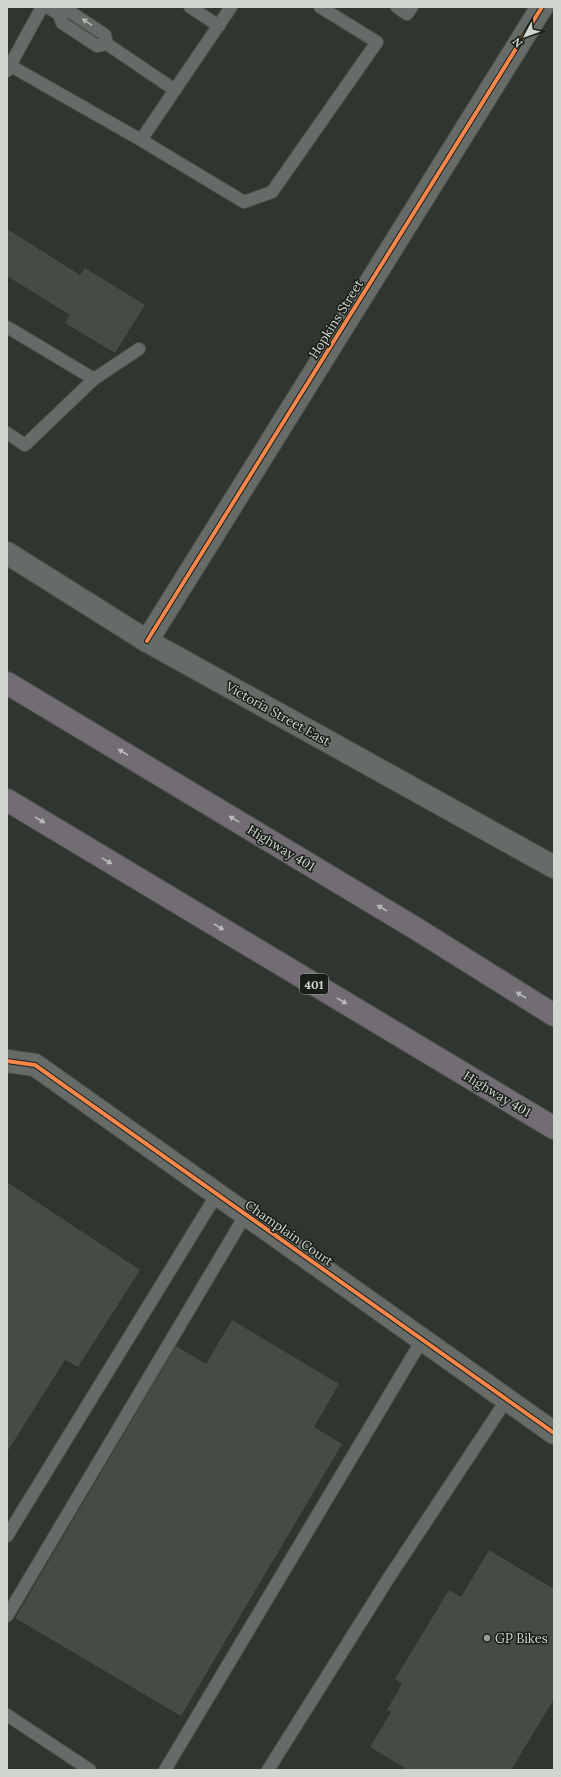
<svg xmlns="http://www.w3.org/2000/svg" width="561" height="1777" font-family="Lora,serif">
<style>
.building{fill:#454b45}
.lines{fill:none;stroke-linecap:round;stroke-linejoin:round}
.lane-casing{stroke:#4c514c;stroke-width:14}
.street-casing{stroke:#4c514c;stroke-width:24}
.secondary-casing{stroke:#4c514c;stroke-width:24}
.highway-casing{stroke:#4c514c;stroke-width:24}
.lane{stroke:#676b67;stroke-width:12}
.street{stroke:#676b67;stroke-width:22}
.secondary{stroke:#676b67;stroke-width:22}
.highway{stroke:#716d73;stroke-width:22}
.cycleway-casing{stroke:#181e18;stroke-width:6}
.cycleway{stroke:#f5874c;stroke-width:4}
.oneway{fill:#b0b7b0}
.oneway2{fill:#b8bcb8}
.poi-dot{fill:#979e97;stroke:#181e18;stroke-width:1.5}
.labels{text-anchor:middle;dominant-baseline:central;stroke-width:3;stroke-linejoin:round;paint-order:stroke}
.shield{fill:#181e18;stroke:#98a098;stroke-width:1}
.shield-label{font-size:12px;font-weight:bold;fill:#cfd7cf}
.street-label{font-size:13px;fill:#cfd7cf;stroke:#181e18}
.poi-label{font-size:13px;fill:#cfd7cf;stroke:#181e18;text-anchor:start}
</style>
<rect width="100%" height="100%" fill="#2f352f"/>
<!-- building -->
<path class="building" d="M7,229l73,46 5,-7 60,37 -30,48 -50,-30 5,-8 -63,-39z
M7,1182l133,88 -62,97 -13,-7 -58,92z
M232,1320l107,64 -25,43 28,17 -161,272 -166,-98 161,-272 30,18z
M489,1550l65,39v110l-43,71h-103l-38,-23 21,-35 -4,-2 15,-26 -7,-5 54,-89 12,7z"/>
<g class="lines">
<!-- lane casing -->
<g class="lane-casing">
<path id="lane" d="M47,7l12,7 3,9 35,23 10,-2
M190,7l29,19
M397,7l10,7 5,-7
M59,14l10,-3 36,24 2,9 68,46
M11,66l130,74 103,62 28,-10 105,-150 -57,-35
M7,71l35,-64
M141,140l90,-133
M7,327l87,52 -69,66 -18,-12
M94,379l45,-30
M7,1536l210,-342
M7,1616l239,-402
M7,1715l83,55
M165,1770l257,-430
M268,1770l120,-191 119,-180"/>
</g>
<!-- street casing -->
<g class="street-casing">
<path id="street" d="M147,641l395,-634
M7,1061l28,4 519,368"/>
</g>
<!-- secondary casing -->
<g class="secondary-casing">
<path id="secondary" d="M7,553l140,88 407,226"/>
</g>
<!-- highway casing -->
<g class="highway-casing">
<path id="highway" d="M7,683l408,245 139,87
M7,800l547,328"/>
</g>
<!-- lane -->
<use href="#lane" class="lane"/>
<!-- street -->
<use href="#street" class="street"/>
<!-- secondary -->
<use href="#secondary" class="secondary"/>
<!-- highway -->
<use href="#highway" class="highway"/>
<!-- cycleway casing -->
<g class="cycleway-casing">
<path id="cycleway" d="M147,641l395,-634
M7,1061l28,4 519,368"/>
</g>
<!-- cycleway -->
<use href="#cycleway" class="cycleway"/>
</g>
<!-- one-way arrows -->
<defs><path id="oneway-solid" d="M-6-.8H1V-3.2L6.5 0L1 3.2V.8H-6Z"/></defs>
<use class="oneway" href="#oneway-solid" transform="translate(87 22) rotate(-146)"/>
<g class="oneway2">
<use href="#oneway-solid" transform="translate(123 752) rotate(-149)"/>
<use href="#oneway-solid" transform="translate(234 819) rotate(-149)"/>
<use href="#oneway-solid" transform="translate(40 820) rotate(31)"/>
<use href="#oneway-solid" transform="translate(107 861) rotate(31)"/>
<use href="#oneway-solid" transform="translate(382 908) rotate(-149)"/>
<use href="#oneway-solid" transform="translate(219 927) rotate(31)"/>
<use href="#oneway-solid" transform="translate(521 995) rotate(-148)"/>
<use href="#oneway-solid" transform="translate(342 1001) rotate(31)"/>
</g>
<!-- markers -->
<circle class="poi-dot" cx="487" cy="1638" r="4"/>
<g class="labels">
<!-- shield labels -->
<rect class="shield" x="300" y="974" width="28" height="20" rx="3"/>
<g class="shield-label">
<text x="314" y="984">401</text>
</g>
<!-- street labels -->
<g class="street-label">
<text transform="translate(336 319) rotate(-58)">Hopkins Street</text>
<text transform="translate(278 714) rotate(29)">Victoria Street East</text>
<text transform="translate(281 848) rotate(31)">Highway 401</text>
<text transform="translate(497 1094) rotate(31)">Highway 401</text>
<text transform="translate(289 1233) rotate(35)">Champlain Court</text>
</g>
<!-- poi labels -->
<g class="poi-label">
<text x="495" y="1638">GP Bikes</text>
</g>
</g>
<!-- border -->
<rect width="561" height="1777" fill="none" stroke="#cfd7cf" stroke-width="16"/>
<!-- north arrow -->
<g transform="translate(525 36) rotate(229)" stroke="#181e18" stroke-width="3" paint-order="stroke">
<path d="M0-3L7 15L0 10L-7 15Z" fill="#cfd7cf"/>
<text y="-6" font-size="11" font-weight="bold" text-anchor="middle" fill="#cfd7cf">N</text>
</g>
</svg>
